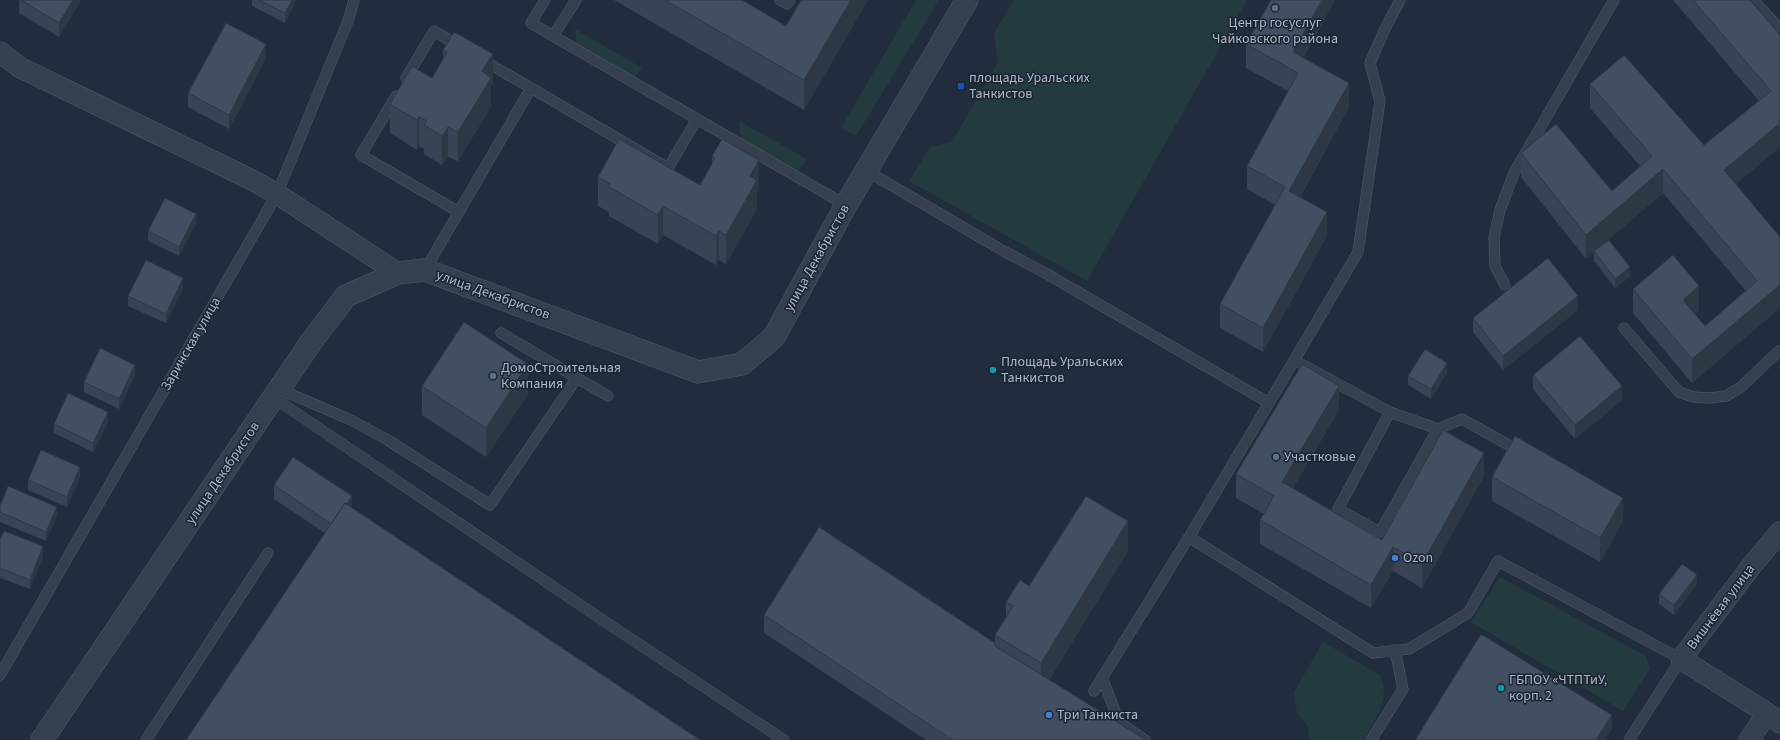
<svg xmlns="http://www.w3.org/2000/svg" width="1780" height="740" font-family="'Source Sans 3',sans-serif">
<style>
.green{fill:#233b3e}
.lines{fill:none;stroke-linecap:round;stroke-linejoin:round}
.service-casing{stroke:#535c6a;stroke-width:11}
.minor-casing{stroke:#535c6a;stroke-width:21}
.tertiary-casing{stroke:#535c6a;stroke-width:23}
.service{stroke:#353f4d;stroke-width:10}
.minor{stroke:#353f4d;stroke-width:20}
.tertiary{stroke:#353f4d;stroke-width:22}
.wall{fill:#384453}
.shaded-wall{fill:#2e3744}
.building{fill:#414f61;stroke:#2e3744}
.service-dot{fill:#5c6f8a;stroke:#1a2431;stroke-width:1.5}
.transit-dot{fill:#1a4fb4;stroke:#1a2431;stroke-width:1.5}
.culture-dot{fill:#0f9aa8;stroke:#1a2431;stroke-width:1.5}
.shop-dot{fill:#3f7fe0;stroke:#1a2431;stroke-width:1.5}
.labels{text-anchor:middle;dominant-baseline:central;stroke-width:3;stroke-linejoin:round;paint-order:stroke}
.poi-label{font-size:14px;fill:#b0b9c8;stroke:#1a2431;text-anchor:start}
.street-label{font-size:14px;fill:#b0b9c8;stroke:#1a2431}
</style>
<rect width="100%" height="100%" fill="#212d3d"/>
<!-- green -->
<path class="green" d="M916,0h23l-83,136 -15,-8z
M1014,0h233l-160,281 -178,-100 21,-34 22,-5 46,-80 -4,-29z
M575,29l67,39 -7,9 -59,-34z
M739,121l68,38 -9,13 -57,-32z
M1500,577l146,79 4,13 -27,42 -152,-89z
M1323,642l57,33c11,25 -4,44 -17,65h-54l-1,-13 -11,-14 -3,-21z"/>
<g class="lines">
<!-- service casing -->
<g class="service-casing">
<path id="service" d="M545,0l-14,23 22,13
M576,0l-23,36 293,169
M780,0l7,4 3,-4
M1753,0l27,29
M481,59l50,29
M406,78l28,-47 27,16
M396,96l-35,59 98,57
M867,171l133,78 47,25 222,129 89,-151 22,-151 -10,-38 15,-34 15,-29
M425,270l106,-182 137,80 29,-49
M1505,285l-10,-19 -1,-29 6,-27 14,-37 100,-173
M1624,328l55,64 14,5 16,1 17,-2 15,-9 39,-37
M1294,360l96,52 48,17 24,-10 59,33
M577,378l31,18
M279,389l72,31 35,19 104,66 87,-127 -76,-45
M274,398l333,225 177,117
M1269,403l-80,134 184,116 36,-4 59,-36 30,-52 183,98 -52,81
M1390,412l-52,97 42,23 58,-103
M0,675l277,-481 71,-173 6,-21
M1102,677l17,45 26,18
M1094,691l95,-154
M146,740l122,-187
M1371,740l32,-51 -8,-39"/>
</g>
<!-- minor casing -->
<g class="minor-casing">
<path id="minor" d="M0,52l19,15 231,112 27,15 121,79
M1780,532l-27,32 -72,95 86,54 13,10
M1749,740l18,-27"/>
</g>
<!-- tertiary casing -->
<g class="tertiary-casing">
<path id="tertiary" d="M42,740l269,-398 35,-46 52,-23 27,-3 273,102 44,-8 32,-27 72,-132 121,-205"/>
</g>
<!-- service -->
<use href="#service" class="service"/>
<!-- minor -->
<use href="#minor" class="minor"/>
<!-- tertiary -->
<use href="#tertiary" class="tertiary"/>
</g>
<!-- wall -->
<path class="wall" d="M19,0h62l-22,37 -40,-24z
M252,0h44l-11,23 -33,-17z
M614,0h128l44,26 15,-26h67l-64,110z
M1271,0h64l-32,58 46,49 -49,90 27,39 -64,116 -43,-24v-24l55,-99 -28,-16v-23l41,-75 -42,-23v-24z
M1673,0h77l30,35v112l-44,37 44,53v71l-88,75 -59,-70v-24l66,21 -4,4 10,12 41,-35 -83,-98 -60,51 27,33 -15,11 -21,-27v-9l-8,7 -65,-82v-24l91,38 28,-25 -50,-58v-24l114,61 55,-44z
M443,50l50,33 -2,3v21l-33,54 -10,-4 -6,8 -18,-11v-5l-5,-3 -2,4 -27,-17v-29l42,-26 11,-19z
M266,58l-37,71 -41,-22v-14z
M712,156l47,33 -2,4v16l-31,55 -7,-4 -3,5 -53,-30 -5,9 -49,-28v-4l-11,-6v-29l102,8 12,-21z
M196,223l-17,33 -31,-15v-10z
M183,288l-17,35 -38,-17v-10z
M1578,310l-75,60 -30,-38v-14z
M1447,373l-16,26 -23,-14v-9z
M135,375l-16,34 -35,-17v-10z
M1533,375l89,25 -47,39 -42,-50z
M422,386l106,8 -42,63 -64,-42z
M1339,410l-46,78 89,52 102,-64 -62,112 -29,-17 -22,37 -111,-64v-24l4,-6 -28,-16v-24z
M108,422l-15,30 -39,-19v-9z
M80,477l-13,30 -39,-17v-10z
M1492,477l131,44 -23,41 -108,-61z
M274,485l78,11 -27,37 -51,-34z
M0,506l57,10 -11,25 -46,-19z
M0,539l43,17 -13,33 -30,-11z
M1128,551l-79,129 97,60h-220l-162,-107v-18l231,28v-8l11,-17v-16l23,-16z
M1697,584l-23,31 -15,-11v-10z"/>
<!-- shaded-wall -->
<path class="shaded-wall" d="M73,0h8l-22,37v-14z
M292,0h4l-11,23v-10z
M851,0h17l-64,110v-30z
M1322,0h13l-40,71 -2,-19z
M266,44v14l-37,71v-14z
M493,54v29l-2,3v21l-33,54v-29l24,-61z
M1349,83v24l-60,108v-24z
M419,117v29l-2,4v-30z
M1780,123v24l-56,47v-24z
M448,127v30l-6,8v-29z
M759,160v29l-2,4v16l-31,55v-29l24,-59z
M1663,169v24l-77,66v-24z
M663,206v29l-5,9v-29z
M1327,212v24l-64,116v-24z
M196,214v9l-17,33v-9z
M719,231v29l-3,5v-29z
M1630,267v10l-15,11v-9z
M183,278v10l-17,35v-9z
M1780,285v23l-88,75v-24z
M1699,286v24l-16,14v-24z
M1578,296v14l-75,60v-14z
M1447,363v10l-16,26v-10z
M528,364v30l-42,63v-29z
M135,365v10l-16,34v-10z
M1339,386v24l-57,96v-24z
M1622,386v14l-47,39v-14z
M108,412v10l-15,30v-9z
M1484,453v23l-62,112v-24z
M80,467v10l-13,30v-10z
M352,496v14l-19,15z
M1623,498v23l-23,41v-24z
M57,507v9l-11,25v-9z
M1128,521v30l-87,141v-29z
M43,546v10l-13,33v-9z
M1393,547v24l-22,37v-23z
M1697,575v9l-23,31v-10z
M1612,715v14l-7,11h-9z"/>
<!-- building -->
<path class="building" d="M21,0h52l-14,23z
M259,0h33l-7,13z
M665,0h77l44,26 15,-26h50l-47,80z
M1271,0h51l-29,52 56,31 -60,108 38,21 -64,116 -43,-24 65,-117 -38,-21 51,-93 -52,-29z
M1693,0h57l30,35v88l-56,47 56,67v48l-88,74 -59,-70 40,-34 26,31 -16,14 22,26 52,-45 -94,-112 -77,66 -65,-82 35,-29 56,67 40,-35 -62,-72 34,-29 80,90 67,-54z
M226,23l40,21 -37,71 -41,-22z
M454,32l39,22 -11,17 9,7 -33,54 -10,-5 -6,9 -18,-11 3,-4 -8,-4 -2,3 -27,-16 22,-38 20,12 15,-26 -4,-2z
M619,139l81,46 15,-27 -3,-2 10,-17 37,21 -9,16 7,4 -31,55 -7,-4 -3,5 -53,-30 -5,9 -49,-28 1,-3 -12,-7z
M165,198l31,16 -17,33 -31,-16z
M1609,240l21,27 -15,12 -21,-28z
M1548,258l30,38 -75,60 -30,-38z
M146,260l37,18 -17,36 -38,-18z
M464,322l64,42 -42,64 -64,-42z
M1580,336l42,50 -47,39 -42,-50z
M100,348l35,17 -16,34 -35,-17z
M1425,349l22,14 -16,26 -23,-13z
M1302,364l37,22 -57,96 100,58 61,-110 41,23 -62,111 -29,-17 -22,38 -111,-65 14,-24 -38,-22z
M68,393l40,19 -15,31 -39,-19z
M1515,436l108,62 -23,40 -108,-61z
M41,450l39,17 -13,30 -39,-17z
M293,457l59,39 -5,8 -2,-1 -14,21 -57,-39z
M8,486l49,21 -11,25 -46,-20v-6z
M1086,496l42,25 -87,142 -46,-28 18,-29 -7,-4 14,-22 9,6z
M345,503l355,237h-514z
M819,527l176,116v3l151,94h-193l-189,-125z
M4,531l39,15 -13,34 -30,-12v-29z
M1682,564l15,11 -23,30 -15,-11z
M1481,634l131,81 -16,25h-181z"/>
<!-- markers -->
<g class="service-dot">
<circle cx="1275" cy="8" r="4"/>
<circle cx="493" cy="376" r="4"/>
<circle cx="1276" cy="457" r="4"/>
</g>
<rect class="transit-dot" x="957" y="82" width="8" height="8" rx="2"/>
<g class="culture-dot">
<circle cx="993" cy="370" r="4"/>
<circle cx="1501" cy="688" r="4"/>
</g>
<g class="shop-dot">
<circle cx="1395" cy="558" r="4"/>
<circle cx="1049" cy="715" r="4"/>
</g>
<g class="labels">
<!-- poi labels -->
<g class="poi-label">
<text x="1275" y="23" text-anchor="middle">Центр госуслуг<tspan x="1275" dy="16">Чайковского района</tspan></text>
<text x="969" y="78">площадь Уральских<tspan x="969" dy="16">Танкистов</tspan></text>
<text x="1001" y="362">Площадь Уральских<tspan x="1001" dy="16">Танкистов</tspan></text>
<text x="501" y="368">ДомоСтроительная<tspan x="501" dy="16">Компания</tspan></text>
<text x="1284" y="457">Участковые</text>
<text x="1403" y="558">Ozon</text>
<text x="1509" y="680">ГБПОУ «ЧТПТиУ,<tspan x="1509" dy="16">корп. 2</tspan></text>
<text x="1057" y="715">Три Танкиста</text>
</g>
<!-- street labels -->
<g class="street-label">
<text transform="translate(817 258) rotate(-61)">улица Декабристов</text>
<text transform="translate(493 295) rotate(20)">улица Декабристов</text>
<text transform="translate(191 344) rotate(-60)">Заринская улица</text>
<text transform="translate(223 473) rotate(-56)">улица Декабристов</text>
<text transform="translate(1721 607) rotate(-53)">Вишнёвая улица</text>
</g>
</g>
</svg>
